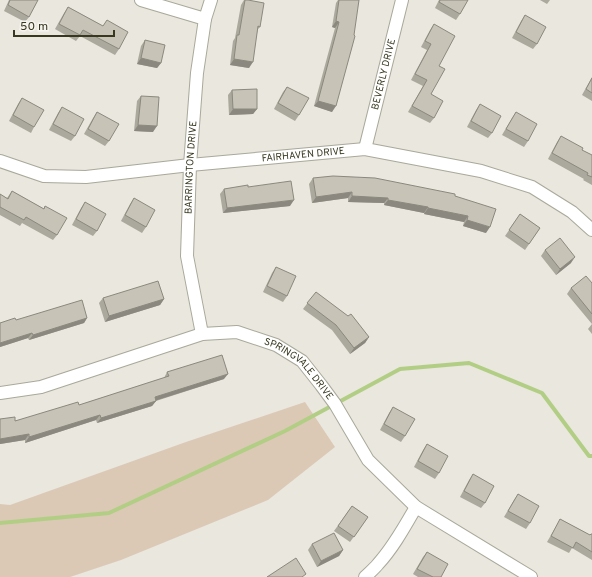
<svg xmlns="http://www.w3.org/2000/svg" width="592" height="577" font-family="Overpass,sans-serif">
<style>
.green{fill:#dbc9b6}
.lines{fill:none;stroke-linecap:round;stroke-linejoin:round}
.stream{stroke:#b2ce85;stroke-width:4}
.minor-casing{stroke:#a9a89a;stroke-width:14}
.minor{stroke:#fff;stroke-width:12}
.wall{fill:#aba89d}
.shaded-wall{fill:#8b887f}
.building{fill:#c7c3b6;stroke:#8b887f}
.labels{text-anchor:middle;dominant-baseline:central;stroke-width:4;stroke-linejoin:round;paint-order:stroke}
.street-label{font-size:10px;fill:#383820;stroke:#f6f4ee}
</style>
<rect width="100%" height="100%" fill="#e9e7de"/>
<!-- green -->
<path class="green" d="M305,402l30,45 -67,53 -147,60 -51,17h-70v-73l10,1 176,-63z"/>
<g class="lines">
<!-- stream -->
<path class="stream" d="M0,523l109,-10 176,-82 115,-62 69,-6 73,30 47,63h3"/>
<!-- minor casing -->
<g class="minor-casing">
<g id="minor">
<path d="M141,0l64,19"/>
<path id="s1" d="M365,149l37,-149"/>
<path id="s2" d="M0,161l44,15 42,1 104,-12 175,-16 116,22 51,16 40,25 20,18"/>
<path id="s3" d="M202,334l-15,-78 3,-91 7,-92 8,-54 6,-19"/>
<path id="s4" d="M0,393l41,-6 161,-53 35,-2 39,13 26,16 19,24 14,19 33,56 48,47 115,70"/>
<path d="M365,577c4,-4 9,-8 13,-13 15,-16 27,-38 38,-57"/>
</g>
</g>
<!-- minor -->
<use href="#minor" class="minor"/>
</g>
<!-- wall -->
<path class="wall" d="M9,0h29l-9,17 -4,5 -21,-11z
M244,0h4l12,27 -2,2 -9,39 -19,-3 3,-24 2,-3 6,-33z
M338,0h21l-27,112 -18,-6 21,-78 -3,-1 4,-24z
M439,0h29l-8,14 -4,6 -21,-12z
M540,0h10l-3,4z
M68,7l35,19 4,-6 12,29 -4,6 -35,-19 -4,5 -21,-12 9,-16z
M525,15l12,29 -4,5 -21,-11 9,-17z
M434,24l5,42 -8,28 3,24 -4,5 -22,-11 15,-26 -12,-6 16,-30 -6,-3 9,-17z
M145,40l16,23 -4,5 -20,-4 4,-18z
M592,77v24l-10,-6z
M287,87l12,28 -4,6 -21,-12 9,-17z
M232,90l25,19 -4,5 -24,1 -1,-20z
M141,96l12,36 -19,-1 3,-30z
M22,98l12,29 -3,6 -22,-12 9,-17z
M480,104l12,29 -4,5 -21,-11 9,-17z
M62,107l13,29 -4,5 -22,-11 9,-17z
M97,112l12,29 -4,5 -21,-12 9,-16z
M516,112l12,29 -4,6 -22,-12 10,-17z
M561,136l21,14 10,5v30l-9,-5 1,-1 -36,-20 9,-17z
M313,178l142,18 31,37 -23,-7 1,-4 -40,-8v-1l-40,-8v-2l-36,-1v-4l-36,5 -3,-19z
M224,189l66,17 -67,7 -3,-19z
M12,191l32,18 1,-3 12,29 -4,5 -31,-17 -2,3 -20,-11v-21l7,4z
M134,198l12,29 -4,6 -21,-12 9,-17z
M85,202l12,29 -4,5 -21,-11 9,-17z
M520,214l20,14 -15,22 -20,-14z
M545,250l26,13 -15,12 -15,-19z
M276,267l11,29 -4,6 -20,-10 9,-19z
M592,283v51l-4,-5 4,-5 -25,-30 4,-6z
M316,292l53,45 -4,6 -15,11 -18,-24 -29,-21z
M103,298l61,1 -4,6 -55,17 -6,-19z
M87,318l-3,5 -55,17 -1,-2 -28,9v-24l16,-3z
M167,372l57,7 -68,22 -4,5 -55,17 -1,-3 -71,23v-3l-25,4v-25l15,2 64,-16 85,-27z
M393,407l12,29 -4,6 -21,-12 9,-17z
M427,444l12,29 -4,6 -21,-12 9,-17z
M473,474l12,29 -4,5 -21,-11 9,-17z
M518,494l12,29 -4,6 -22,-12 10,-17z
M352,506l16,11 -18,25 -16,-11z
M560,519l30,16 2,-1v26l-20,-12 -3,5 -22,-11 10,-17z
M312,544l31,6 -4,6 -22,11 -9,-17z
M427,552l14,25h-23l-5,-3 10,-17z"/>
<!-- shaded-wall -->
<path class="shaded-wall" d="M336,21l3,1 -4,6 -3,-1z
M141,58l20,5 -4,5 -20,-4z
M234,59l19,3 -4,6 -19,-3z
M318,101l18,5 -4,6 -18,-6z
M233,109h24l-4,5 -24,1z
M138,125l19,1 -4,6 -19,-1z
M352,192l-4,6 -36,5 4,-6z
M352,196l36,2 -4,5 -36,-1z
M294,200l-4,6 -67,7 4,-5z
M388,200l40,7 -4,6 -40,-8z
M428,208l40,8 -4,6 -40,-8z
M467,220l23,7 -4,6 -23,-7z
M575,257l-4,6 -15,12 4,-6z
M164,299l-4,6 -55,17 4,-6z
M87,318l-3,5 -55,17 4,-5z
M32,333l-4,5 -28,9v-4z
M369,337l-4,6 -15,11 4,-6z
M228,374l-4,5 -73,23 4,-5z
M156,401l-4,5 -55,17 4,-5z
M100,415l-4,5 -71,23 4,-6z
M29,434l-4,6 -25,4v-5z
M343,550l-4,6 -22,11 4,-6z"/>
<!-- building -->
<path class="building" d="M10,0h28l-9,17 -21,-12z
M245,0h3l16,3 -4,24 -2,-1 -5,36 -19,-3 3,-24h2z
M339,0h20l-5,35 1,1 -19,70 -18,-5 21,-79 -3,-1z
M440,0h28l-8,14 -21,-12z
M68,7l35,19 4,-6 21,12 -9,17 -36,-19 -3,5 -21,-11z
M525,15l21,12 -9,17 -21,-12z
M434,24l21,12 -16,30 6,3 -14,25 12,7 -9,17 -22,-12 15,-26 -12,-6 16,-30 -6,-3z
M145,40l20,5 -4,18 -20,-5z
M592,78v15l-6,-4z
M287,87l22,11 -10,17 -21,-12z
M257,89v20h-24l-1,-19z
M141,96l18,1 -2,29 -19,-1z
M22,98l22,12 -10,17 -21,-12z
M480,104l21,12 -9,17 -21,-12z
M62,107l22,12 -9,17 -22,-12z
M97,112l22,12 -10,17 -21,-12z
M516,112l21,12 -9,17 -22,-12z
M561,136l22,12 -1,2 10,5v22l-5,-2 1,-2 -36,-20z
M333,176l42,2 80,16v2l41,13 -6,18 -23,-7 1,-4 -40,-8v-1l-40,-7v-2l-36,-2v-4l-36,5 -3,-19z
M291,181l3,19 -67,8 -3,-19 24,-4v2z
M12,191l32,18 1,-3 22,12 -10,17 -31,-18 -2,3 -24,-13v-13l8,5z
M134,198l21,12 -9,17 -21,-12z
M85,202l21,12 -9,17 -21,-12z
M520,214l20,14 -11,16 -20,-14z
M560,238l15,19 -15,12 -15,-19z
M276,267l20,9 -9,20 -20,-10z
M586,276l6,7v31l-21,-26z
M158,281l6,18 -55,17 -6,-18z
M316,292l32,24 3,-2 18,23 -15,11 -18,-23 -29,-22z
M82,300l5,18 -54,17 -1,-2 -32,10v-20l15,-5 1,2z
M222,355l6,19 -73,23 1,4 -55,17 -1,-3 -71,22v-3l-29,5v-20l15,-2v4l63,-19 1,3 90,-29 -2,-4z
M393,407l22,12 -10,17 -21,-12z
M427,444l21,12 -9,17 -21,-12z
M473,474l21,12 -9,17 -21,-12z
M518,494l21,12 -9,17 -22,-12z
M352,506l16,11 -14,20 -16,-11z
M560,519l30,16 1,-1h1v18l-16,-10 -3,6 -22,-12z
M334,533l9,17 -22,11 -9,-17z
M427,552l21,12 -7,13h-8l-16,-8z
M296,558l10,16 -4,3h-35z"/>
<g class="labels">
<!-- street labels -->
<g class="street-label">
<text stroke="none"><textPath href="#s1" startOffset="77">BEVERLY DRIVE</textPath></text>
<text stroke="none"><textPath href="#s2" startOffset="307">FAIRHAVEN DRIVE</textPath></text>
<text stroke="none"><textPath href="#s3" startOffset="168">BARRINGTON DRIVE</textPath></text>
<text stroke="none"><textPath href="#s4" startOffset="320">SPRINGVALE DRIVE</textPath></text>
</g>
</g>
<!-- scale -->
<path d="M14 30v6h100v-6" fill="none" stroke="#383820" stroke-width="2"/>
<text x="20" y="30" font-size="12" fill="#383820" stroke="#f6f4ee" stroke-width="3" paint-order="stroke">50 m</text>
</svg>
